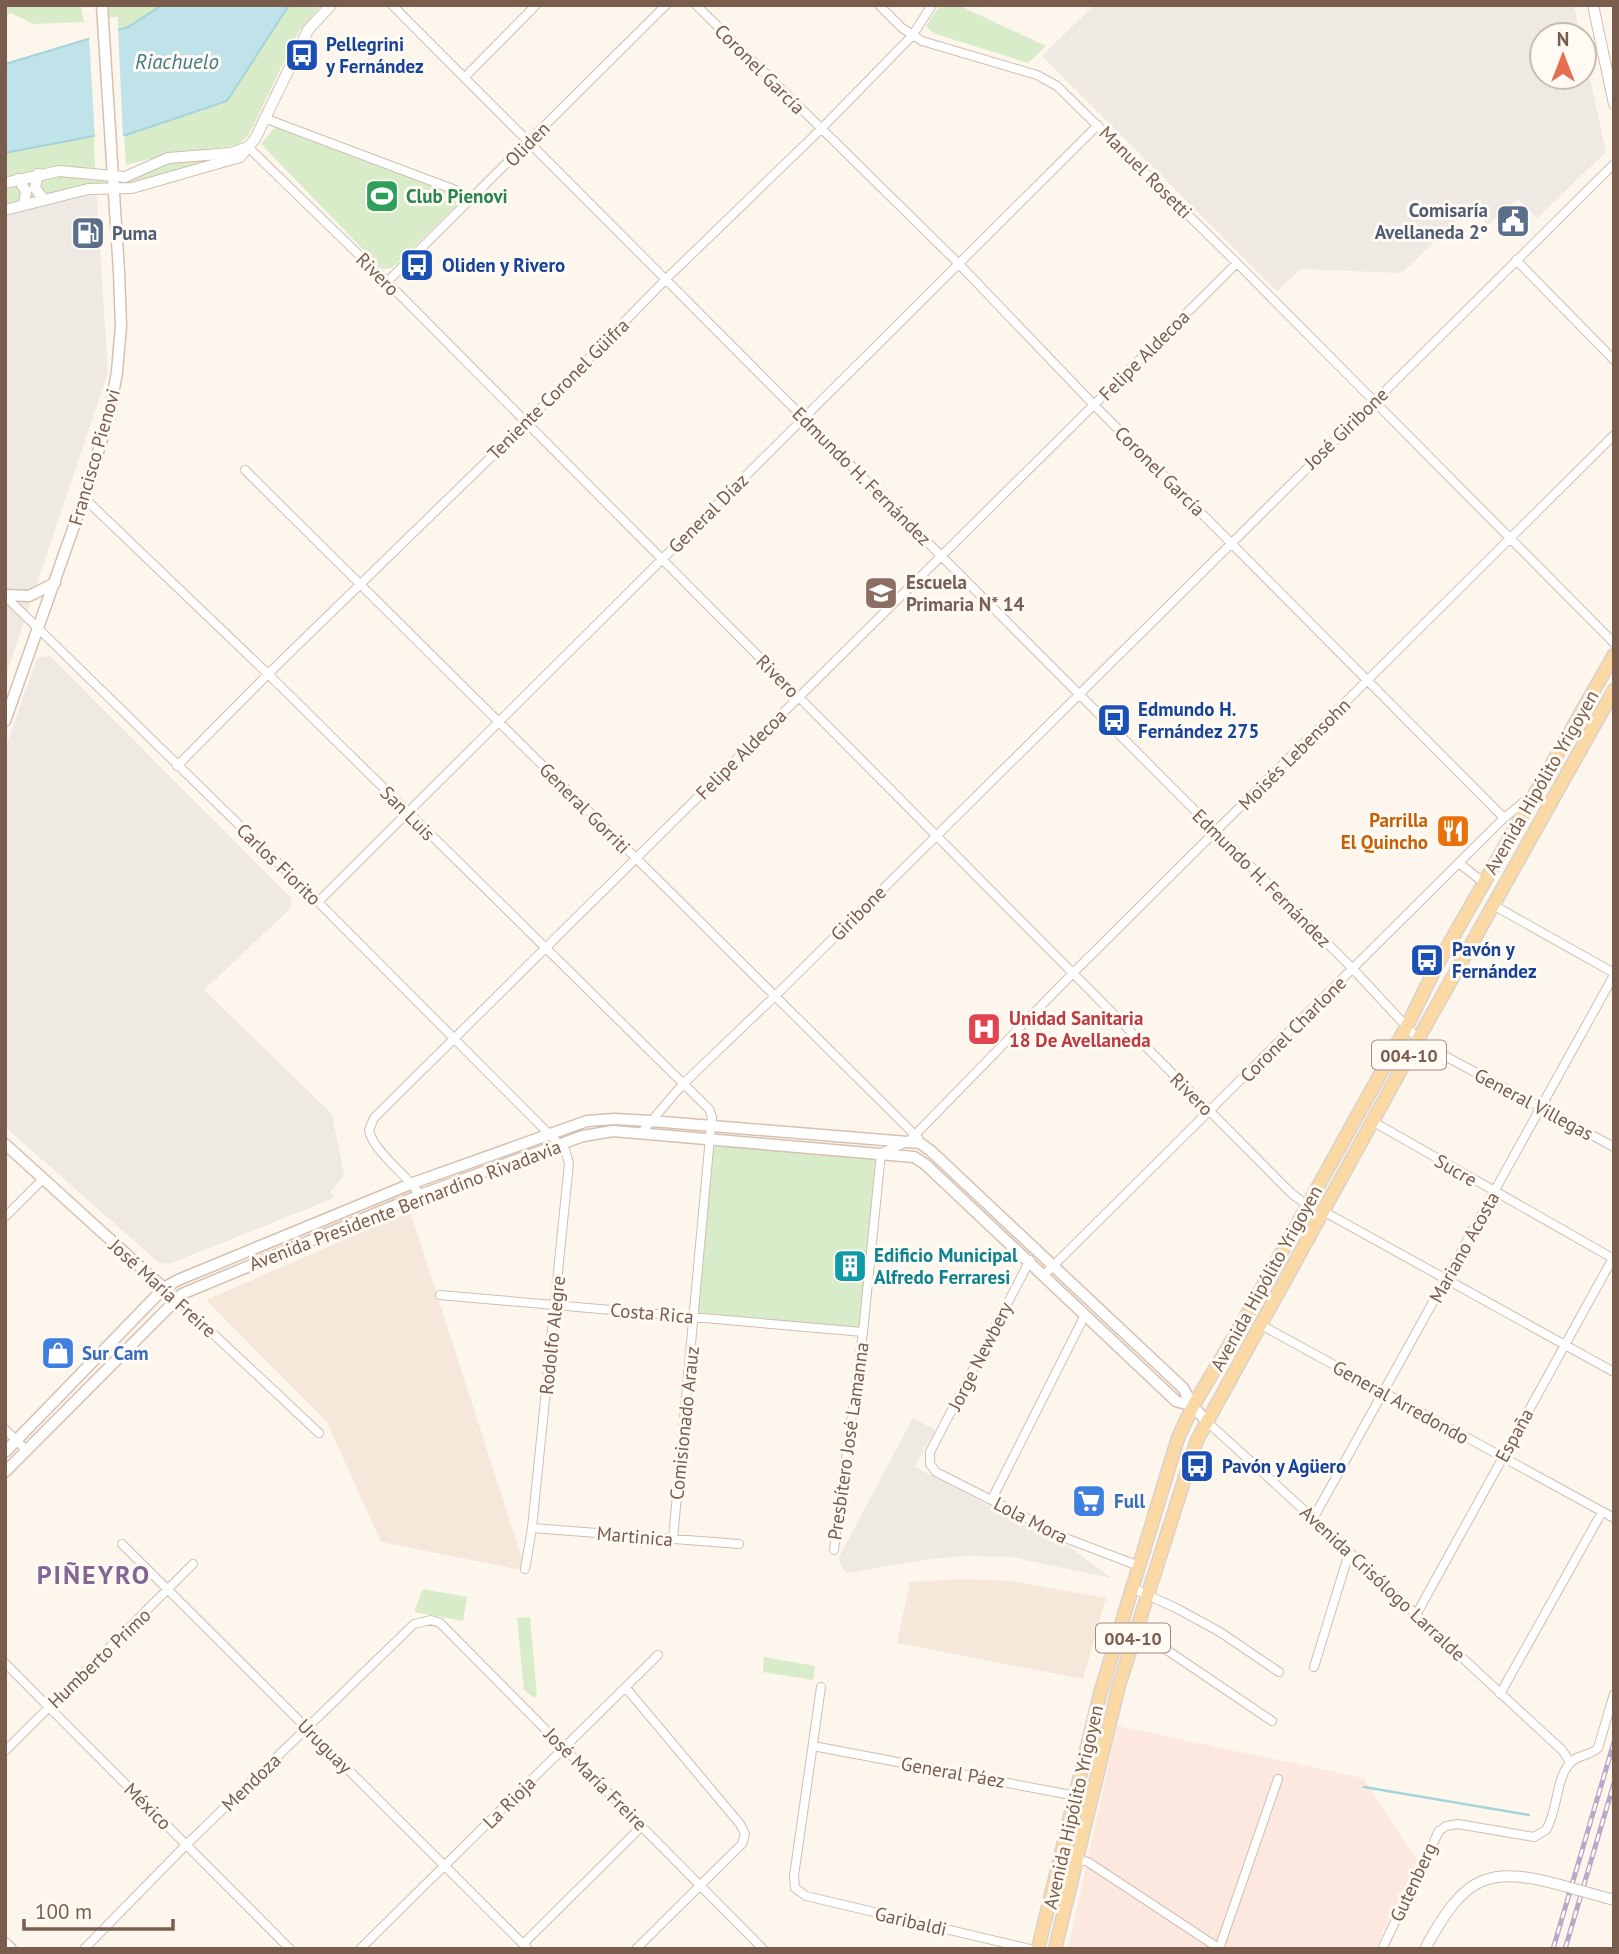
<svg xmlns="http://www.w3.org/2000/svg" width="1619" height="1954" font-family="'PT Sans',sans-serif">
<style>
.residential{fill:#f5e8da}
.commercial{fill:#fde8e0}
.industrial{fill:#efe9e4}
.green{fill:#d8ecc9}
.water{fill:#bfe3e8;stroke:#a5d3da;stroke-width:2}
.pier{fill:#fdf6ec}
.lines{fill:none;stroke-linecap:round;stroke-linejoin:round}
.stream{stroke:#a5d3da;stroke-width:2.5}
.minor-casing{stroke:#d1beb0;stroke-width:10}
.tertiary-casing{stroke:#d1beb0;stroke-width:12}
.secondary-casing{stroke:#d6c0b0;stroke-width:13}
.primary-casing{stroke:#dad1cd;stroke-width:15}
.minor{stroke:#fff;stroke-width:8}
.tertiary{stroke:#fff;stroke-width:10}
.secondary{stroke:#fff;stroke-width:10}
.primary{stroke:#fbd9a5;stroke-width:12}
.rail-casing{stroke:#b9a8c9;stroke-width:5}
.rail{stroke:#fffaf3;stroke-width:2.5;stroke-dasharray:8;stroke-linecap:butt}
.tertiary-bridge-casing{stroke:#d1beb0;stroke-width:12;stroke-linecap:butt}
.tertiary-bridge{stroke:#fff;stroke-width:10}
.labels{text-anchor:middle;dominant-baseline:central;stroke-width:6;stroke-linejoin:round;paint-order:stroke}
.shield{fill:#fffaf3;stroke:#a28b7f;stroke-width:2}
.shield-label{font-size:18px;font-weight:bold;fill:#7a5c4d}
.transit-label{font-size:19px;font-weight:bold;fill:#164399;stroke:#fffaf3;text-anchor:start}
.street-label{font-size:19px;fill:#7a5c4d;stroke:#fffaf3}
.leisure-label{font-size:19px;font-weight:bold;fill:#27864d;stroke:#fffaf3;text-anchor:start}
.service-label{font-size:19px;font-weight:bold;fill:#4e5e75;stroke:#fffaf3;text-anchor:end}
.education-label{font-size:19px;font-weight:bold;fill:#785e54;stroke:#fffaf3;text-anchor:start}
.food-label{font-size:19px;font-weight:bold;fill:#c56008;stroke:#fffaf3;text-anchor:end}
.health-label{font-size:19px;font-weight:bold;fill:#be3a42;stroke:#fffaf3;text-anchor:start}
.culture-label{font-size:19px;font-weight:bold;fill:#0d838f;stroke:#fffaf3;text-anchor:start}
.shop-label{font-size:19px;font-weight:bold;fill:#366cbe;stroke:#fffaf3;text-anchor:start}
.water-label{font-size:21px;font-style:italic;fill:#437c86;stroke:#fffaf3}
.district-label{font-size:26px;font-weight:bold;letter-spacing:2px;fill:#846695;stroke:#fffaf3}
</style>
<rect width="100%" height="100%" fill="#fdf6ec"/>
<!-- residential -->
<path class="residential" d="M410,1211l116,360 -145,-29 -54,-120 -121,-122z
M962,1579l48,2 96,17 -23,81 -186,-36 13,-61z"/>
<!-- commercial -->
<path class="commercial" d="M1117,1726l246,52 55,84 -43,87h-307z"/>
<!-- industrial -->
<path class="industrial" d="M1094,5h480l6,30h-38v42h42v-26l22,101 -69,66 -19,-19 -30,26 -18,-18 -68,66 -101,-4 -24,22 -235,-235z
M58,167l37,2 13,204 -103,305v-497z
M50,656l241,242 1,9 -88,83 128,124 12,61 -13,16 3,7 -165,66 -11,-2 -153,-135v-378l32,-91z
M913,1418l22,12 -20,37 159,83 37,28 -100,-21 -44,-1 -38,3 -82,14 -5,-5 -3,-11z"/>
<!-- green -->
<path class="green" d="M5,5h76l3,17 -51,2 -22,-11 -6,3z
M108,5h54l-34,22 -10,3v-13h-9z
M289,5h33l-23,26 -51,105 -12,10 -63,7 -47,12 -2,-30 103,-34z
M940,5h18l88,41 -18,17 -95,-30 -7,-7z
M275,127l174,66 7,6v7l-64,62 -10,1 -121,-125z
M94,136l1,33c-35,-6 -56,0 -90,11v-26z
M245,153l-105,33 -45,3 -90,21v-27l33,-9 75,3 49,-17z
M710,1139l171,14 -18,179 -168,-15z
M423,1589l44,8 -4,24 -49,-9z
M530,1617l7,79 -2,2 -11,-8 -7,-72z
M764,1657l51,9 -2,14 -50,-8z"/>
<!-- water -->
<path class="water" d="M162,5h127l-62,96 -101,34 -32,1 -89,17v-89l123,-37z"/>
<!-- pier -->
<path class="pier" d="M118,27l5,111 -28,2 -6,-105z"/>
<g class="lines">
<!-- stream -->
<path class="stream" d="M1364,1787l165,28"/>
<!-- minor casing -->
<g class="minor-casing">
<path id="minor" d="M392,5l961,964 65,70 14,10 182,98
M696,5l263,259 135,141 410,413
M879,5l23,23 20,13 115,34 20,11 180,177 377,380
M465,77l71,-72
M264,118l194,73 13,8
M248,147l139,135 905,912 15,11
M1516,260l98,100
M387,282l279,-277
M245,470l673,668
M84,498l184,176 441,435 3,8 -1,9 -38,413
M5,596l313,306 247,248 4,13 -37,365 -7,41
M177,766l91,-92 258,-251 140,-144 154,-149 92,-94 20,-31
M1459,863l25,20
M318,902l780,-777
M1493,905l121,68
M1372,1121l242,138
M641,1133l42,-49 92,-88 839,-832
M420,1195c-12,-20 -47,-43 -51,-65l5,-12 863,-855
M1323,1211l291,161
M5,1217l38,-38
M1030,1260l-100,192v12l6,8 132,67 71,27
M1043,1276l461,-458 26,-21
M440,1295l423,37
M176,1299l143,134
M1261,1325l353,193
M1207,1422c120,107 236,219 355,328l8,12
M5,1429l21,21
M992,1499l93,-184
M1314,1517l300,-542
M532,1528l207,16
M122,1544l406,405
M834,1550l29,-218 18,-179 28,-12 164,-168 541,-538
M1132,1588l44,20 44,24 59,40
M1416,1615l198,-359
M1134,1635l21,7 117,79
M5,1663l285,286
M1314,1667l35,-114
M821,1687l-27,189 1,12 11,8 224,53
M626,1688l114,136 5,10 -3,10 -106,105
M1500,1694l102,-182
M813,1746l279,53
M5,1751l188,-187
M1061,1855l27,7 132,87
M523,1944l119,-118
M84,1949l102,-104 228,-221 17,-4 9,3 323,326
M360,1949l298,-294
M1219,1949l59,-170
M1382,1949l57,-118 7,-5 12,-2 76,13 12,-7c12,-19 9,-48 23,-66 8,-10 20,-7 29,-16l16,-54"/>
</g>
<!-- tertiary casing -->
<g class="tertiary-casing">
<path id="tertiary" d="M1593,5l21,99
M38,174l-3,14 9,12
M18,179l8,12 -2,14
M5,183l54,-12 66,6 43,-19 64,-5 13,-5
M5,210l83,-21 44,-1 108,-31 15,-18 53,-109 23,-25
M1425,1949c41,-76 63,-85 146,-61"/>
</g>
<!-- secondary casing -->
<g class="secondary-casing">
<path id="secondary" d="M5,595l24,1 26,-13
M5,721l79,-223 25,-82 8,-44 4,-46 -2,-54 -17,-267
M5,1144l164,149
M5,1452l159,-164 14,-8 235,-97 174,-62 27,-2 37,2 269,22 11,8 252,237 10,18 14,16
M5,1472l177,-178 238,-99 163,-59 30,-5 301,26 11,7 251,237 17,5
M5,1943l6,6"/>
</g>
<!-- primary casing -->
<g class="primary-casing">
<path id="primary" d="M1038,1949l62,-255 78,-256 15,-32 51,-86 163,-294 30,-61 177,-310
M1055,1949l64,-264 78,-245 211,-383 206,-367"/>
</g>
<!-- minor -->
<use href="#minor" class="minor"/>
<!-- tertiary -->
<use href="#tertiary" class="tertiary"/>
<!-- secondary -->
<use href="#secondary" class="secondary"/>
<!-- primary -->
<use href="#primary" class="primary"/>
<!-- rail casing -->
<g class="rail-casing">
<path id="rail" d="M1553,1949l61,-207
M1565,1949l49,-166"/>
</g>
<!-- rail -->
<use href="#rail" class="rail"/>
<!-- tertiary-bridge casing -->
<g class="tertiary-bridge-casing">
<path id="tertiary-bridge" d="M1571,1888l43,12"/>
</g>
<!-- tertiary-bridge -->
<use href="#tertiary-bridge" class="tertiary-bridge"/>
</g>
<!-- icons -->
<defs>
<g id="bus-square" transform="scale(1.75)"><rect x="-9" y="-9" width="18" height="18" rx="4" fill="#1a4fb4" stroke="#fffaf3"/><path d="M-5-6H5V4H4V6H2V4H-2V6H-4V4H-5ZM-3.5-4V0h7V-4ZM-3.5 1.2v1.5H-2V1.2ZM2 1.2v1.5H3.5V1.2Z" fill="#fff"/></g>
<g id="stadium-square" transform="scale(1.75)"><rect x="-9" y="-9" width="18" height="18" rx="4" fill="#2e9e5b" stroke="#fffaf3"/><path d="M0-5a6.5 5 0 1 0 0 10a6.5 5 0 1 0 0-10ZM-3.5-1.8h7v3.6h-7Z" fill="#fff"/></g>
<g id="civic-square" transform="scale(1.75)"><rect x="-9" y="-9" width="18" height="18" rx="4" fill="#5c6f8a" stroke="#fffaf3"/><path d="M-.6-6.5H3V-4.5H.6V-3L4-1V1h2V6H-6V1h2V-1L-.6-3ZM-1.2 2.5V6h2.4V2.5Z" fill="#fff"/></g>
<g id="fuel-square" transform="scale(1.75)"><rect x="-9" y="-9" width="18" height="18" rx="4" fill="#5c6f8a" stroke="#fffaf3"/><path d="M-5.5-6h7V0h2V4h1.3V-2.5L3-4.5l.8-.8L6-3V5H2.5V1h-1V6h-7ZM-4.2-4.7v3.2H.2V-4.7Z" fill="#fff"/></g>
<g id="school-square" transform="scale(1.75)"><rect x="-9" y="-9" width="18" height="18" rx="4" fill="#8d6e63" stroke="#fffaf3"/><path d="M0-5L7-2L0 1L-7-2ZM-4 1L0 2.5L4 1V4Q0 6-4 4Z" fill="#fff"/></g>
<g id="restaurant-square" transform="scale(1.75)"><rect x="-9" y="-9" width="18" height="18" rx="4" fill="#e8710a" stroke="#fffaf3"/><path d="M-5-6h1v4h1v-4h1v4h1v-4h1v5L-1.5 .5V6h-2V.5L-5-1ZM5-6V6H3V1.5H1.5Q1.5-4 5-6Z" fill="#fff"/></g>
<g id="hospital-square" transform="scale(1.75)"><rect x="-9" y="-9" width="18" height="18" rx="4" fill="#e0444e" stroke="#fffaf3"/><path d="M-5-5h3v3.5h4V-5h3V5h-3V1.5h-4V5h-3Z" fill="#fff"/></g>
<g id="building-square" transform="scale(1.75)"><rect x="-9" y="-9" width="18" height="18" rx="4" fill="#0f9aa8" stroke="#fffaf3"/><path d="M-4-6H4V6H1V3H-1V6H-4ZM-2.5-4.3h1.7v1.8h-1.7ZM.8-4.3h1.7v1.8H.8ZM-2.5-1h1.7V.8h-1.7ZM.8-1h1.7V.8H.8Z" fill="#fff"/></g>
<g id="shop-square" transform="scale(1.75)"><rect x="-9" y="-9" width="18" height="18" rx="4" fill="#3f7fe0" stroke="#fffaf3"/><path d="M-5-2.5h2.3a2.7 3.5 0 0 1 5.4 0H5L5.5 6h-11ZM-1.5-2.5h3a1.5 2.3 0 0 0-3 0Z" fill="#fff"/></g>
<g id="supermarket-square" transform="scale(1.75)"><rect x="-9" y="-9" width="18" height="18" rx="4" fill="#3f7fe0" stroke="#fffaf3"/><path d="M-6-5.5h2.5l.6 2H6L4.5 2H-2.5L-4.4-4H-6ZM-1.5 3.2a1.3 1.3 0 1 0 .1 0ZM3 3.2a1.3 1.3 0 1 0 .1 0Z" fill="#fff"/></g>
</defs>
<g fill-rule="evenodd">
<use href="#bus-square" x="302" y="55"/>
<use href="#stadium-square" x="382" y="196"/>
<use href="#civic-square" x="1513" y="221"/>
<use href="#fuel-square" x="88" y="233"/>
<use href="#bus-square" x="417" y="265"/>
<use href="#school-square" x="881" y="593"/>
<use href="#bus-square" x="1114" y="720"/>
<use href="#restaurant-square" x="1453" y="831"/>
<use href="#bus-square" x="1427" y="960"/>
<use href="#hospital-square" x="984" y="1029"/>
<use href="#building-square" x="850" y="1266"/>
<use href="#shop-square" x="58" y="1353"/>
<use href="#bus-square" x="1197" y="1466"/>
<use href="#supermarket-square" x="1089" y="1501"/>
</g>
<g class="labels">
<!-- shield labels -->
<g class="shield">
<rect x="1372" y="1040.5" width="74" height="29" rx="5"/>
<rect x="1096" y="1623.5" width="74" height="29" rx="5"/>
</g>
<g class="shield-label">
<text x="1409" y="1055">004-10</text>
<text x="1133" y="1638">004-10</text>
</g>
<!-- transit labels -->
<g class="transit-label">
<text x="326" y="44">Pellegrini<tspan x="326" dy="22">y Fernández</tspan></text>
<text x="442" y="265">Oliden y Rivero</text>
<text x="1138" y="709">Edmundo H.<tspan x="1138" dy="22">Fernández 275</tspan></text>
<text x="1452" y="949">Pavón y<tspan x="1452" dy="22">Fernández</tspan></text>
<text x="1222" y="1466">Pavón y Agüero</text>
</g>
<!-- street labels -->
<g class="street-label">
<text transform="translate(760 69) rotate(45)">Coronel García</text>
<text transform="translate(527 144) rotate(-45)">Oliden</text>
<text transform="translate(1146 172) rotate(45)">Manuel Rosetti</text>
<text transform="translate(378 274) rotate(45)">Rivero</text>
<text transform="translate(1144 355) rotate(-45)">Felipe Aldecoa</text>
<text transform="translate(558 389) rotate(-45)">Teniente Coronel Güifra</text>
<text transform="translate(1346 428) rotate(-44)">José Giribone</text>
<text transform="translate(94 457) rotate(-74)">Francisco Pienovi</text>
<text transform="translate(1160 471) rotate(45)">Coronel García</text>
<text transform="translate(862 476) rotate(45)">Edmundo H. Fernández</text>
<text transform="translate(708 513) rotate(-45)">General Díaz</text>
<text transform="translate(778 676) rotate(45)">Rivero</text>
<text transform="translate(741 754) rotate(-45)">Felipe Aldecoa</text>
<text transform="translate(1294 754) rotate(-45)">Moisés Lebensohn</text>
<text transform="translate(1541 782) rotate(-60)">Avenida Hipólito Yrigoyen</text>
<text transform="translate(585 808) rotate(45)">General Gorriti</text>
<text transform="translate(408 813) rotate(45)">San Luis</text>
<text transform="translate(279 864) rotate(44)">Carlos Fiorito</text>
<text transform="translate(1262 878) rotate(45)">Edmundo H. Fernández</text>
<text transform="translate(858 913) rotate(-45)">Giribone</text>
<text transform="translate(1293 1029) rotate(-45)">Coronel Charlone</text>
<text transform="translate(1192 1094) rotate(45)">Rivero</text>
<text transform="translate(1534 1104) rotate(28)">General Villegas</text>
<text transform="translate(1456 1170) rotate(30)">Sucre</text>
<text transform="translate(405 1205) rotate(-21)">Avenida Presidente Bernardino Rivadavia</text>
<text transform="translate(1464 1247) rotate(-61)">Mariano Acosta</text>
<text transform="translate(1266 1278) rotate(-61)">Avenida Hipólito Yrigoyen</text>
<text transform="translate(163 1288) rotate(42)">José María Freire</text>
<text transform="translate(652 1313) rotate(5)">Costa Rica</text>
<text transform="translate(552 1335) rotate(-84)">Rodolfo Alegre</text>
<text transform="translate(980 1356) rotate(-63)">Jorge Newbery</text>
<text transform="translate(1401 1402) rotate(29)">General Arredondo</text>
<text transform="translate(684 1423) rotate(-84)">Comisionado Arauz</text>
<text transform="translate(1514 1435) rotate(-61)">España</text>
<text transform="translate(848 1441) rotate(-82)">Presbítero José Lamanna</text>
<text transform="translate(1031 1520) rotate(27)">Lola Mora</text>
<text transform="translate(635 1536) rotate(5)">Martinica</text>
<text transform="translate(1383 1583) rotate(43)">Avenida Crisólogo Larralde</text>
<text transform="translate(99 1658) rotate(-44)">Humberto Primo</text>
<text transform="translate(325 1746) rotate(45)">Uruguay</text>
<text transform="translate(953 1772) rotate(10)">General Páez</text>
<text transform="translate(596 1779) rotate(45)">José María Freire</text>
<text transform="translate(251 1782) rotate(-44)">Mendoza</text>
<text transform="translate(509 1802) rotate(-45)">La Rioja</text>
<text transform="translate(148 1806) rotate(45)">México</text>
<text transform="translate(1073 1807) rotate(-77)">Avenida Hipólito Yrigoyen</text>
<text transform="translate(1413 1882) rotate(-65)">Gutenberg</text>
<text transform="translate(911 1921) rotate(13)">Garibaldi</text>
</g>
<!-- leisure labels -->
<g class="leisure-label">
<text x="406" y="196">Club Pienovi</text>
</g>
<!-- service labels -->
<g class="service-label">
<text x="1488" y="210">Comisaría<tspan x="1488" dy="22">Avellaneda 2°</tspan></text>
<text x="112" y="233" text-anchor="start">Puma</text>
</g>
<!-- education labels -->
<g class="education-label">
<text x="906" y="582">Escuela<tspan x="906" dy="22">Primaria N* 14</tspan></text>
</g>
<!-- food labels -->
<g class="food-label">
<text x="1428" y="820">Parrilla<tspan x="1428" dy="22">El Quincho</tspan></text>
</g>
<!-- health labels -->
<g class="health-label">
<text x="1009" y="1018">Unidad Sanitaria<tspan x="1009" dy="22">18 De Avellaneda</tspan></text>
</g>
<!-- culture labels -->
<g class="culture-label">
<text x="874" y="1255">Edificio Municipal<tspan x="874" dy="22">Alfredo Ferraresi</tspan></text>
</g>
<!-- shop labels -->
<g class="shop-label">
<text x="82" y="1353">Sur Cam</text>
<text x="1114" y="1501">Full</text>
</g>
<!-- water labels -->
<g class="water-label">
<text x="177" y="61">Riachuelo</text>
</g>
<!-- district labels -->
<g class="district-label">
<text x="94" y="1574">PIÑEYRO</text>
</g>
</g>
<!-- border -->
<rect width="1619" height="1954" fill="none" stroke="#7a5c4d" stroke-width="14"/>
<!-- north arrow -->
<g transform="translate(1563 56)"><circle r="33" fill="#fffaf3" stroke="#cabbb1" stroke-width="2"/>
<path d="M0-5L12 26L0 18L-12 26Z" fill="#e76f51"/>
<text y="-10" font-size="19" font-weight="bold" text-anchor="middle" fill="#7a5c4d">N</text>
</g>
<!-- scale -->
<path d="M24 1919v10h149v-10" fill="none" stroke="#7a5c4d" stroke-width="3.5"/>
<text x="35" y="1919" font-size="21" fill="#7a5c4d" stroke="#fffaf3" stroke-width="5" paint-order="stroke">100 m</text>
</svg>
